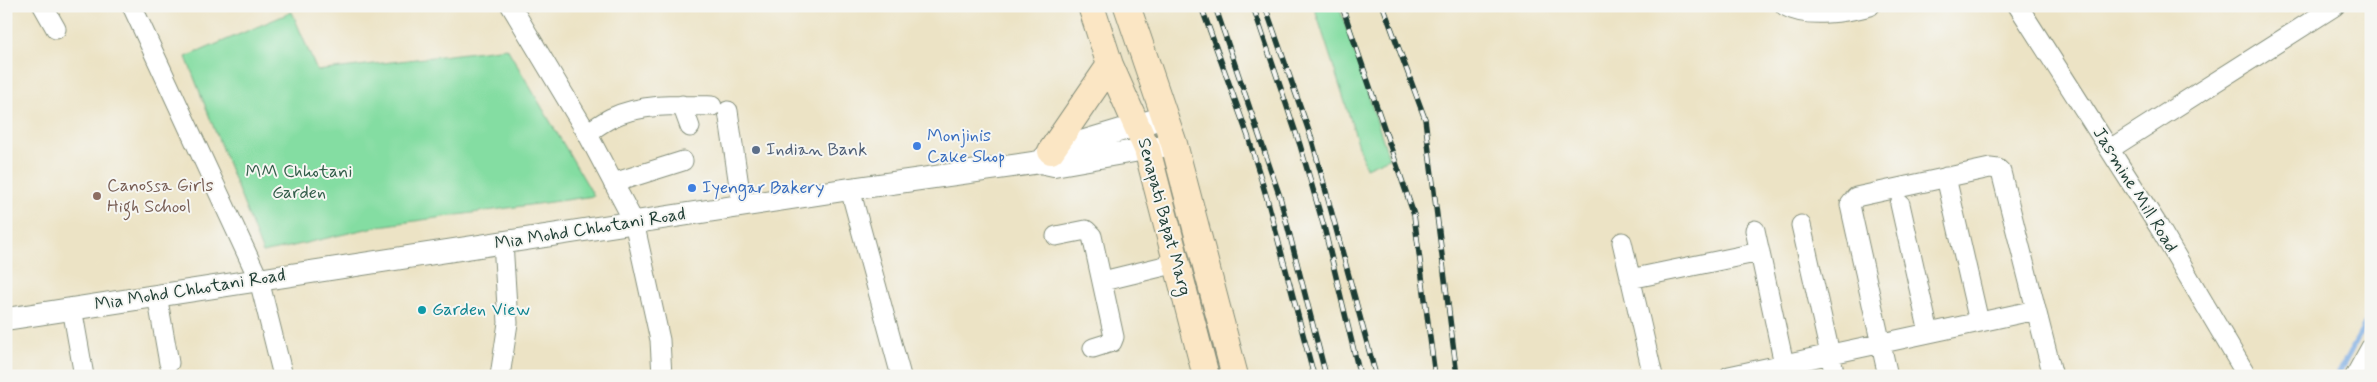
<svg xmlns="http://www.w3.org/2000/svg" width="2377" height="382" font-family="Mynerve,sans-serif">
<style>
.green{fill:#84dda2;stroke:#528d6b}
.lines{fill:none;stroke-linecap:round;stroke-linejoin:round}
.stream{stroke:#76a9e2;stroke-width:5.5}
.minor-casing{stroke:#86907c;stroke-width:21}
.tertiary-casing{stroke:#86907c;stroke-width:24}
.secondary-casing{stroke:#86907c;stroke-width:28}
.minor{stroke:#fff;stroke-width:19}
.tertiary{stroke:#fff;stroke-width:22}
.secondary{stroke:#fbe6c4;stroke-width:26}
.rail-casing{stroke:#1f3d34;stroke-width:5.5}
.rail{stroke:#f6f6f2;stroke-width:4;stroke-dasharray:11;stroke-linecap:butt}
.shop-dot{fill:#3f7fe0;stroke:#f6f6f2;stroke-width:2}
.service-dot{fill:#5c6f8a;stroke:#f6f6f2;stroke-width:2}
.education-dot{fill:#8d6e63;stroke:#f6f6f2;stroke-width:2}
.culture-dot{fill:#0f9aa8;stroke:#f6f6f2;stroke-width:2}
.labels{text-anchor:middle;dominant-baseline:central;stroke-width:4;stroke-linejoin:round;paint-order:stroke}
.shop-label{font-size:18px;fill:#366cbe;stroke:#f6f6f2;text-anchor:start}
.service-label{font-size:18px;fill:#4e5e75;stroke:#f6f6f2;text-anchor:start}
.park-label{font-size:18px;fill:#335d4a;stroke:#f6f6f2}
.education-label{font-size:18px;fill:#785e54;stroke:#f6f6f2;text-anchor:start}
.street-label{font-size:18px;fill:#1f3d34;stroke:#f6f6f2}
.culture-label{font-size:18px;fill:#0d838f;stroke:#f6f6f2;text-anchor:start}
</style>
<rect width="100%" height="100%" fill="#f6f6f2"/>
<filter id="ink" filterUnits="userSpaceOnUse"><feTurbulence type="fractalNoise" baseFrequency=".02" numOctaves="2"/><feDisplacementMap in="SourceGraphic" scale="10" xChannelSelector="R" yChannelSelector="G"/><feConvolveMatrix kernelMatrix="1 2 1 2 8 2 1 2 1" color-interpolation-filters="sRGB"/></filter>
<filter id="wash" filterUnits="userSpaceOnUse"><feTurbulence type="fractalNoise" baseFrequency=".0096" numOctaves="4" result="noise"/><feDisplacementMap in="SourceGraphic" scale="20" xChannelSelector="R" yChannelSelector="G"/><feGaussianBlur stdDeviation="1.12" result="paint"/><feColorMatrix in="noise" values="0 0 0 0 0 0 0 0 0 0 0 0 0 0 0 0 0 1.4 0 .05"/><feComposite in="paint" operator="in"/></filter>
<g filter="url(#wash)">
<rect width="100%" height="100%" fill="#ece3c5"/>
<!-- green -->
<path class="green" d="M1314,6h25l50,152 -23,10z
M292,12l25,59 190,-23 87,148 -215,30 -116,27 -77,-196z"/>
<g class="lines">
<!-- stream -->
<path class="stream" d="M2337,376l34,-62"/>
</g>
</g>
<g filter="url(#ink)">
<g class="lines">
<!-- minor casing -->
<g class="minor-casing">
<path id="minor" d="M43,6l13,23
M132,6l127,274 24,96
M511,6l76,127 47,89 26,118 2,36
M1785,6c22,13 62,6 85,0
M2018,6l141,221 88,149
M682,105l8,22
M728,111l14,95
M587,133c8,-5 16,-11 24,-15 30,-15 69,-13 101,-12
M2110,149l225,-143
M1946,177l33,145
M613,183l70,-22
M850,189l51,187
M1900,204l29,129
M1801,225l34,151
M1755,230l29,134
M1056,236l30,-6 6,6 22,101 -2,5 -19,6
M1622,242l31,134
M1630,279l130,-27
M1103,281l74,-18
M157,295l12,68
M72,308l12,68
M500,376l8,-53 -5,-81
M1729,376l307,-66
M1888,376l-38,-171 6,-8 134,-29 8,1 3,3 52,204
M2355,376l16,-29"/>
</g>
<!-- tertiary casing -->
<g class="tertiary-casing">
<path id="tertiary" d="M1044,158l7,-7 114,-34
M6,319l844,-130 190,-27 14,3 120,-21"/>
</g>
<!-- secondary casing -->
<g class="secondary-casing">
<path id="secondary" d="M1091,6l19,59 37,84 59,227
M1127,6l47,138 61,232
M1051,151l59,-86"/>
</g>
<!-- minor -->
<use href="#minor" class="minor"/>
<!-- tertiary -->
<use href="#tertiary" class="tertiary"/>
<!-- secondary -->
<use href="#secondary" class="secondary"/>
<!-- rail casing -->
<g class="rail-casing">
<path id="rail" d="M1201,6l47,130 20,66 46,174
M1215,6l65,191 46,179
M1253,6l47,139 24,82 36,149
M1265,6l47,134 64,236
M1342,6l72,209 21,161
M1383,6l42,113 32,257"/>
</g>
<!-- rail -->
<use href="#rail" class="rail"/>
</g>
</g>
<!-- markers -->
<g class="shop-dot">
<circle cx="917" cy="146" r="5"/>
<circle cx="692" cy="188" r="5"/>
</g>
<circle class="service-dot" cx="756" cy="150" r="5"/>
<circle class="education-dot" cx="97" cy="196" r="5"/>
<circle class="culture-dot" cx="422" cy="310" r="5"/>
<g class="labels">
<!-- shop labels -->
<g class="shop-label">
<text x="927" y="136">Monjinis<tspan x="927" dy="21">Cake Shop</tspan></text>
<text x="702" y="188">Iyengar Bakery</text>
</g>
<!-- service labels -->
<g class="service-label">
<text x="766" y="150">Indian Bank</text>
</g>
<!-- park labels -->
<g class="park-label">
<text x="299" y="172">MM Chhotani<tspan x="299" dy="21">Garden</tspan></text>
</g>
<!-- education labels -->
<g class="education-label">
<text x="107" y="186">Canossa Girls<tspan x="107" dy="21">High School</tspan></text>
</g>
<!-- street labels -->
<g class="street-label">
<text transform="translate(2135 190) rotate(58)">Jasmine Mill Road</text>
<text transform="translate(1164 217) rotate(75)">Senapati Bapat Marg</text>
<text transform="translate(590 229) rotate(-9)">Mia Mohd Chhotani Road</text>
<text transform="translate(190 290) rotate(-9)">Mia Mohd Chhotani Road</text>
</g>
<!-- culture labels -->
<g class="culture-label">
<text x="432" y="310">Garden View</text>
</g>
</g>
<!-- margin -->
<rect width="2377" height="382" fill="none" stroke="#f6f6f2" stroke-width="25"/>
</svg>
